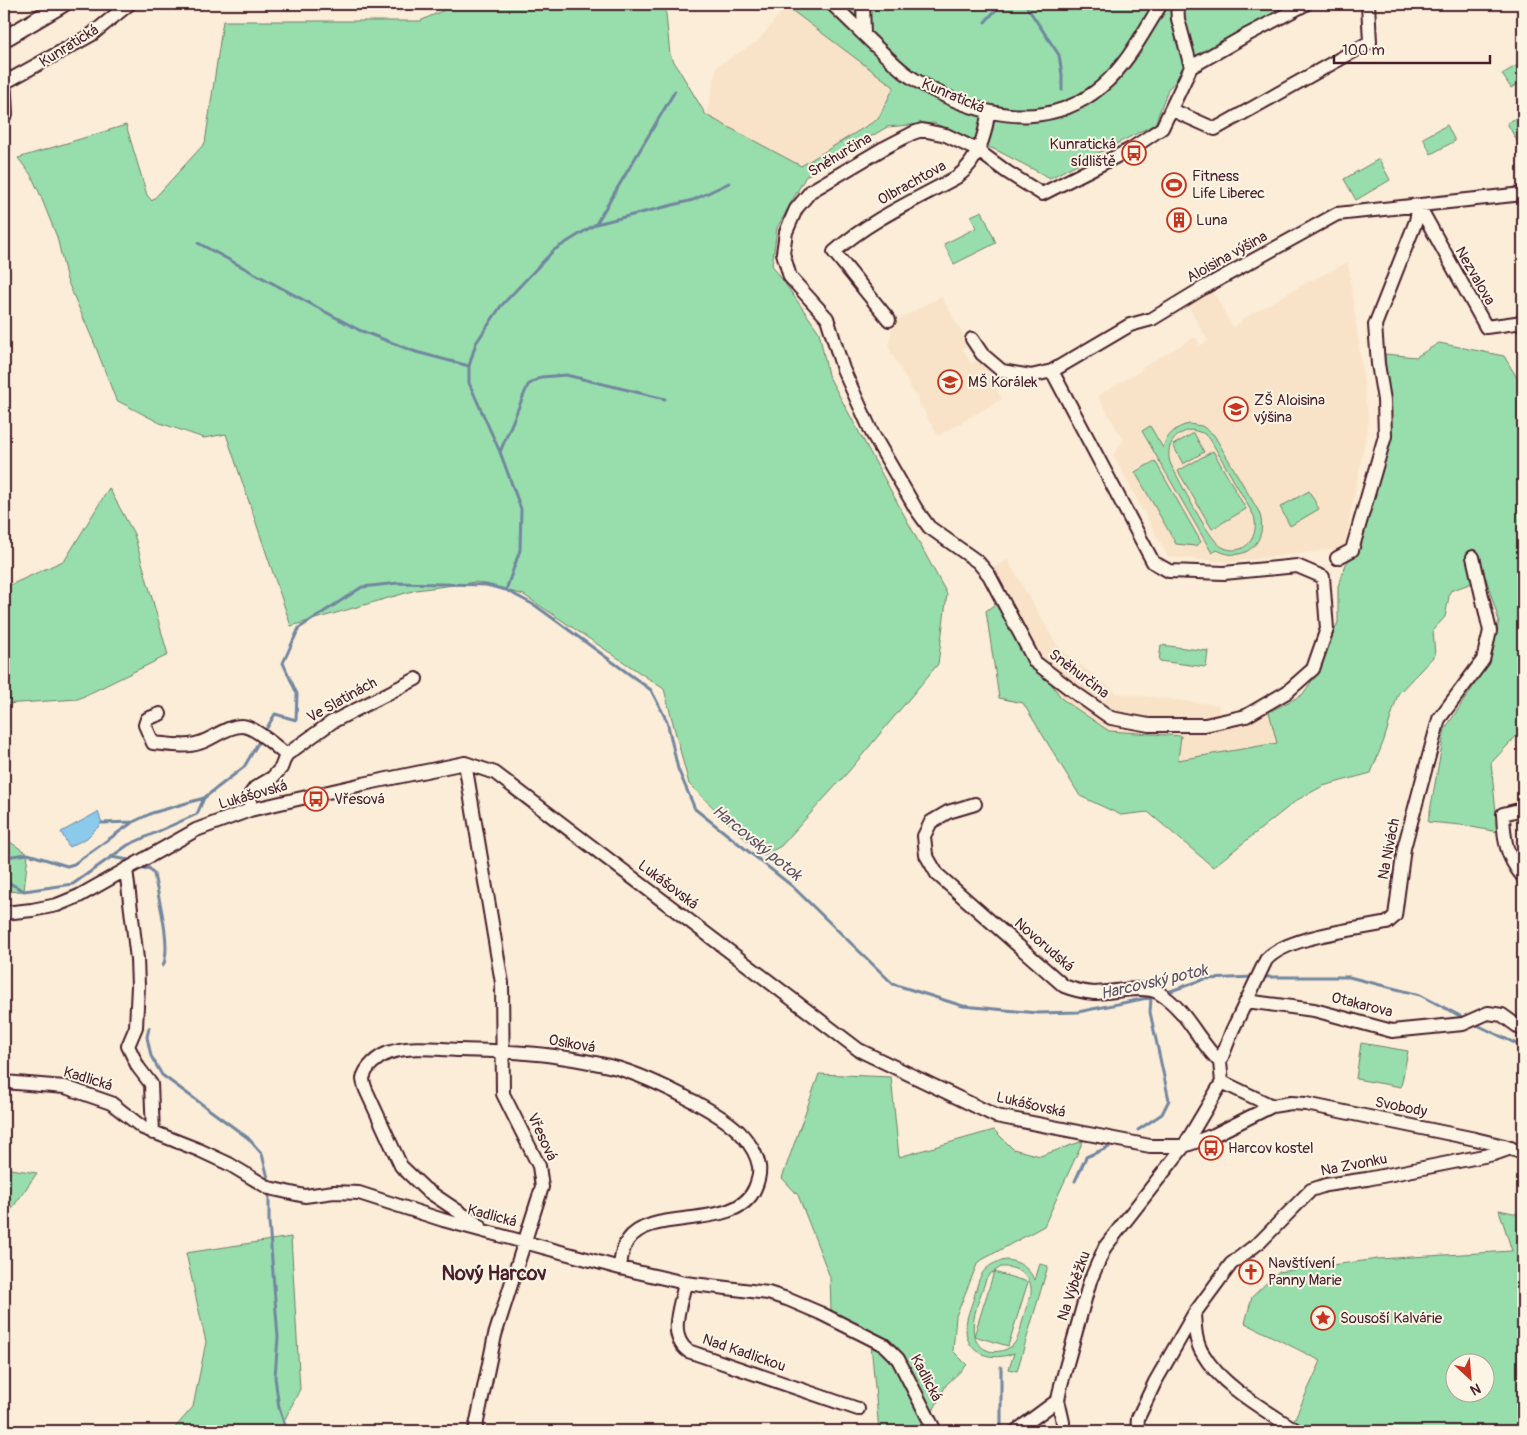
<svg xmlns="http://www.w3.org/2000/svg" width="1527" height="1435" font-family="Pangolin,sans-serif">
<style>
.built{fill:#f9e3c8}
.green{fill:#97deac;stroke:#707e6c;fill-rule:evenodd}
.water{fill:#8ccaec;stroke:#72869f}
.lines{fill:none;stroke-linecap:round;stroke-linejoin:round}
.stream{stroke:#72869f;stroke-width:3}
.minor-casing{stroke:#4a1f2b;stroke-width:16}
.major-casing{stroke:#4a1f2b;stroke-width:19}
.minor{stroke:#fcf5e5;stroke-width:12}
.major{stroke:#fcf5e5;stroke-width:15}
.labels{text-anchor:middle;dominant-baseline:central;stroke-width:4;stroke-linejoin:round;paint-order:stroke}
.street-label{font-size:15px;fill:#4a1f2b;stroke:#fcf5e5}
.poi-label{font-size:15px;fill:#4a1f2b;stroke:#fcf5e5;text-anchor:start}
.water-label{font-size:16px;font-style:italic;fill:#5e5265;stroke:#fcf5e5}
.district-label{font-size:20px;font-weight:bold;fill:#4a1f2b;stroke:#fcf5e5}
</style>
<rect width="100%" height="100%" fill="#fbedd8"/>
<filter id="ink" filterUnits="userSpaceOnUse"><feTurbulence type="fractalNoise" baseFrequency=".02" numOctaves="2"/><feDisplacementMap in="SourceGraphic" scale="10" xChannelSelector="R" yChannelSelector="G"/><feConvolveMatrix kernelMatrix="1 2 1 2 8 2 1 2 1" color-interpolation-filters="sRGB"/></filter>
<g filter="url(#ink)">
<!-- built -->
<path class="built" d="M786,6l108,81 -16,32 -77,47 -95,-50 11,-50 41,-25z
M1348,262l21,159 -25,127 -115,14 -61,-5 -55,-102 11,-15 -7,-10 -19,-34 44,-26 -1,-2 54,-31 5,8 8,-4 -21,-37 25,-14 21,37 8,-5v-2l65,-37z
M941,296l28,49 -6,4 8,15 10,-6 21,41 -64,37 -50,-89 6,-25z
M1008,560l47,82 8,9 54,42 102,12 -2,20 52,-13 9,31 -100,17 2,-24 -71,-5 -47,-32 -67,-95 -15,-29z"/>
<!-- green -->
<path class="green" d="M457,4h208l5,51 36,60 95,51 77,-47 16,-32 -108,-81 3,-2h500l-81,46 -40,39 -13,35 -105,54 -52,-27 -64,-28 -47,4 -81,49 -29,52 -5,37 47,67 9,43 119,219 -9,70 -89,107 -68,75 -18,10 -74,-72 -25,-95 -140,-94 -48,-13 -60,8 -125,36 -65,-192 -22,4 -44,-15 -44,-23 -21,-55 -28,-65 -10,-43 -18,-45 -8,-17 -13,-17 108,-33 21,70 5,6 53,-58 18,-122h197z
M1523,62v19l-12,7 -9,-14z
M1523,114v38l-16,-29z
M1447,125l8,16 -24,13 -8,-16z
M1379,159l11,21 -34,20 -12,-21z
M982,211l14,32 -42,21 -10,-20 32,-16 -5,-12z
M1439,343l65,13 19,32v341l-32,34 7,69 -37,-7 -33,-3 17,-93 44,-66 10,-42 -13,-43 -36,13 -5,26 -12,13 2,25 -37,39 -14,46 -13,33 -48,13 -26,14 -84,67 -65,-55 -27,3 -41,-19 -57,-93 -24,-5 -13,-87 9,-7 67,95 47,32 72,5 -3,24 99,-17 -8,-31 33,-17 17,-24 19,-49v-36l8,-22 10,-12 34,-113 -5,-85 31,3z
M1189,424l13,2 12,9 45,77c11,28 -14,53 -42,38l-5,3 -70,-122 8,-5 13,22c4,-13 12,-21 26,-24zM1192,430l11,3 7,6 44,77c6,21 -10,42 -32,31 -14,-8 -42,-66 -51,-82 -7,-17 3,-33 21,-35z
M1194,433l10,19 -21,12 -10,-19z
M1213,451l33,58 -34,20 -34,-58z
M1155,461l46,81 -6,4 -19,-2 -41,-72z
M109,488l25,46 34,121 -90,44 -74,5v-129l4,11 57,-26z
M1309,491l10,18 -29,17 -10,-19z
M1161,645l47,6 -2,16 -47,-6z
M4,838l24,16 -4,37 -20,1z
M1361,1043l47,8 -7,36 -45,-8z
M819,1074l72,3 8,80 95,-27 19,19 27,7 43,-15 -39,85 -66,36 -22,54 -3,35 14,14 -21,20 -23,46h-44l-9,-98 -39,-23 -1,-33 -32,-82 -16,-17z
M4,1168l33,5 -33,47z
M1499,1210l24,5v216h-212l-17,-11 27,-59 -76,-38 7,-26 26,-25 100,-13 134,-8zM1454,1362h30v30h-30z
M291,1237l9,152 -21,42h-107l21,-24 13,-65 -20,-89z
M1007,1260c14,2 21,8 28,20l5,-16 8,2 -31,105 -8,-2 5,-16c-21,9 -49,2 -48,-26 0,-9 5,-20 8,-30 3,-9 4,-21 12,-28 6,-6 13,-8 21,-9zM1001,1267c15,-1 32,8 30,26 -2,9 -6,17 -8,26 -2,8 -4,19 -9,25 -6,6 -16,9 -25,7 -30,-10 -9,-52 -3,-72l4,-5z
M994,1272l34,10 -20,64 -34,-10z"/>
<!-- water -->
<path class="water" d="M98,812l4,11 -15,15 -18,9 -8,-15z"/>
<g class="lines">
<!-- stream -->
<path class="stream" d="M1025,4l34,51 3,20v15
M985,22l16,-18
M596,224l97,-24 36,-17
M198,243l161,87 57,22 53,14
M500,452l28,-67 13,-8 25,-2 99,24
M506,590l14,-40 1,-41 -21,-57 -31,-69v-17l7,-23 25,-37 53,-56 42,-26 79,-133
M264,733l11,-19 21,6 1,-26 -14,-31 16,-35 63,-41 36,-4 88,2 20,5 30,16 115,84 16,31 11,48 17,40 97,77 101,98 70,22 75,7 40,-1 79,-16
M102,823l31,-1
M4,857l24,-3 39,12 7,-2 59,-42 19,-9 52,-15
M111,857l18,3
M136,870l13,-2 5,6c4,23 18,71 9,92
M4,880l20,11 49,-7 55,-39 69,-31 7,-16 40,-31 17,-29
M1263,977h86l71,18 46,24
M1165,993l40,-14 49,-2
M1473,1023l50,24
M149,1028l-2,9 4,19 11,19 86,63 14,16 7,28
M1138,1130l24,-16 7,-14 -19,-88 1,-14
M1075,1181l11,-24 23,-10
M269,1194v28l9,115 -3,40 4,31 8,23
M1001,1367v64"/>
<!-- minor casing -->
<g class="minor-casing">
<path id="minor" d="M832,4c24,22 47,47 72,68 15,12 32,20 50,28 50,21 103,24 147,-13 26,-22 42,-54 60,-83
M863,4l1,30
M1177,4l1,15 13,48
M4,75l2,39
M4,83l87,-48 38,-31
M1172,110l43,19 155,-87 -2,-38
M1419,206l67,121 37,-5
M889,320l-55,-68c36,-32 81,-52 123,-75 20,-15 29,-42 31,-65
M972,339l10,15 20,17 29,5 21,-5 78,-46 22,-6 51,-31 134,-74 186,-20
M1052,371l101,191 16,9 55,2 73,-7 26,11 4,52 -14,40 -26,23 -41,24 -41,9h-56l-38,-7 -33,-23 -43,-33 -46,-87 -11,-13 -49,-35 -13,-18 -44,-76 -29,-64 -16,-51 -37,-41 -7,-24 3,-21 10,-23 15,-18 73,-43 29,-15 9,-3 24,5 31,15 30,22 35,22 89,-45 31,-21 29,-61 54,-31 61,-32
M1337,558l15,-8 33,-114 -1,-36 -6,-36 -3,-39 41,-104 3,-15
M160,714l-13,5 -2,6 8,18c14,1 32,5 46,0 14,-4 27,-17 43,-17 11,0 35,21 44,29
M465,763l37,220 1,111 36,72 3,21 -47,148 -20,96
M975,804l-27,8 -17,10 -7,14 2,19 11,19 127,112c10,4 19,6 30,7 17,0 51,-9 65,0 28,17 38,47 61,69
M1523,809l-20,5c1,26 3,43 20,63
M250,810v-15l5,-7 17,-10 9,-10 5,-13 46,-33 84,-43
M126,869l11,90 1,27 -2,41 -8,19 10,21 13,17 2,49
M4,913l28,-3 25,-5 22,-9 117,-66 54,-20 113,-26 102,-21 30,10 364,277 137,66 154,30h34l30,-11 58,-29 19,-3 15,1 169,35 29,7 19,7
M1246,1001l68,9 78,21 71,-7 25,-11 14,2 21,15
M4,1082l61,5 46,16 32,25 56,22 30,14 40,24 36,8 29,-4 25,1 84,27 177,48 65,15 83,10 19,6 33,14 64,32 14,14 37,72
M1222,1082l50,24
M480,1226l-55,-37 -24,-23 -35,-76c-1,-3 -3,-8 -3,-11 2,-12 15,-22 25,-26 23,-8 48,-4 72,-3 31,1 63,1 94,6 21,3 43,7 63,12 31,9 106,44 126,68 7,8 14,19 16,30 1,7 -1,15 -4,22 -18,44 -104,18 -127,52 -6,8 -7,18 -8,28
M685,1283c-4,22 -18,52 3,68l170,58
M1194,1314c1,13 1,28 9,40 18,32 64,57 94,77
M1016,1431l42,-31
M1063,1431v-9l-5,-22 3,-15 29,-104 15,-34 79,-101 38,-64 -2,-20 12,-31 34,-71c21,-24 89,-30 121,-37l8,-7 9,-68 35,-129 44,-59 7,-29 -17,-74
M1137,1431l1,-13 17,-36 39,-68 37,-50 30,-23 50,-51 15,-5 41,-6 127,-25 17,-6"/>
</g>
<!-- major casing -->
<g class="major-casing">
<path id="major" d="M4,39l59,-35"/>
</g>
<!-- minor -->
<use href="#minor" class="minor"/>
<!-- major -->
<use href="#major" class="major"/>
</g>
</g>
<!-- icons -->
<defs>
<g id="bus-ring" transform="scale(1.25)"><circle r="9.5" fill="#fcf5e5" stroke="#c8321e" stroke-width="1.5"/><path d="M-5-6H5V4H4V6H2V4H-2V6H-4V4H-5ZM-3.5-4V0h7V-4ZM-3.5 1.2v1.5H-2V1.2ZM2 1.2v1.5H3.5V1.2Z" fill="#c8321e"/></g>
<g id="stadium-ring" transform="scale(1.25)"><circle r="9.5" fill="#fcf5e5" stroke="#c8321e" stroke-width="1.5"/><path d="M0-5a6.5 5 0 1 0 0 10a6.5 5 0 1 0 0-10ZM-3.5-1.8h7v3.6h-7Z" fill="#c8321e"/></g>
<g id="building-ring" transform="scale(1.25)"><circle r="9.5" fill="#fcf5e5" stroke="#c8321e" stroke-width="1.5"/><path d="M-4-6H4V6H1V3H-1V6H-4ZM-2.5-4.3h1.7v1.8h-1.7ZM.8-4.3h1.7v1.8H.8ZM-2.5-1h1.7V.8h-1.7ZM.8-1h1.7V.8H.8Z" fill="#c8321e"/></g>
<g id="school-ring" transform="scale(1.25)"><circle r="9.5" fill="#fcf5e5" stroke="#c8321e" stroke-width="1.5"/><path d="M0-5L7-2L0 1L-7-2ZM-4 1L0 2.5L4 1V4Q0 6-4 4Z" fill="#c8321e"/></g>
<g id="church-ring" transform="scale(1.25)"><circle r="9.5" fill="#fcf5e5" stroke="#c8321e" stroke-width="1.5"/><path d="M-1.2-6h2.4v3.5h3.3v2.4h-3.3V6h-2.4V-.1h-3.3v-2.4h3.3Z" fill="#c8321e"/></g>
<g id="sight-ring" transform="scale(1.25)"><circle r="9.5" fill="#fcf5e5" stroke="#c8321e" stroke-width="1.5"/><path d="M0-6L1.8-2.2L6-1.7L2.9 1.2L3.7 5.4L0 3.3L-3.7 5.4L-2.9 1.2L-6-1.7L-1.8-2.2Z" fill="#c8321e"/></g>
</defs>
<g fill-rule="evenodd">
<use href="#bus-ring" x="1134" y="153"/>
<use href="#stadium-ring" x="1174" y="185"/>
<use href="#building-ring" x="1179" y="220"/>
<use href="#school-ring" x="950" y="382"/>
<use href="#school-ring" x="1236" y="409"/>
<use href="#bus-ring" x="316" y="799"/>
<use href="#bus-ring" x="1211" y="1148"/>
<use href="#church-ring" x="1251" y="1272"/>
<use href="#sight-ring" x="1323" y="1318"/>
</g>
<g class="labels">
<!-- street labels -->
<g class="street-label">
<text transform="translate(69 46) rotate(-32)">Kunratická</text>
<text transform="translate(953 96) rotate(23)">Kunratická</text>
<text transform="translate(840 155) rotate(-31)">Sněhurčina</text>
<text transform="translate(912 183) rotate(-29)">Olbrachtova</text>
<text transform="translate(1227 257) rotate(-29)">Aloisina výšina</text>
<text transform="translate(1475 276) rotate(60)">Nezvalova</text>
<text transform="translate(1079 674) rotate(37)">Sněhurčina</text>
<text transform="translate(342 700) rotate(-29)">Ve Slatinách</text>
<text transform="translate(253 795) rotate(-16)">Lukášovská</text>
<text transform="translate(1389 849) rotate(-79)">Na Nivách</text>
<text transform="translate(668 885) rotate(37)">Lukášovská</text>
<text transform="translate(1044 945) rotate(41)">Novorudská</text>
<text transform="translate(1362 1005) rotate(14)">Otakarova</text>
<text transform="translate(572 1044) rotate(10)">Osiková</text>
<text transform="translate(88 1079) rotate(17)">Kadlická</text>
<text transform="translate(1031 1105) rotate(13)">Lukášovská</text>
<text transform="translate(1401 1107) rotate(11)">Svobody</text>
<text transform="translate(542 1137) rotate(65)">Vřesová</text>
<text transform="translate(1354 1165) rotate(-11)">Na Zvonku</text>
<text transform="translate(492 1216) rotate(15)">Kadlická</text>
<text transform="translate(1074 1286) rotate(-71)">Na Výběžku</text>
<text transform="translate(744 1353) rotate(19)">Nad Kadlickou</text>
<text transform="translate(926 1378) rotate(62)">Kadlická</text>
</g>
<!-- poi labels -->
<g class="poi-label">
<text x="1116" y="144" text-anchor="end">Kunratická<tspan x="1116" dy="17">sídliště</tspan></text>
<text x="1192" y="176">Fitness<tspan x="1192" dy="17">Life Liberec</tspan></text>
<text x="1196" y="220">Luna</text>
<text x="968" y="382">MŠ Korálek</text>
<text x="1254" y="400">ZŠ Aloisina<tspan x="1254" dy="17">výšina</tspan></text>
<text x="334" y="799">Vřesová</text>
<text x="1228" y="1148">Harcov kostel</text>
<text x="1268" y="1263">Navštívení<tspan x="1268" dy="17">Panny Marie</tspan></text>
<text x="1340" y="1318">Sousoší Kalvárie</text>
</g>
<!-- water labels -->
<g class="water-label">
<text transform="translate(757 843) rotate(39)">Harcovský potok</text>
<text transform="translate(1154 982) rotate(-13)">Harcovský potok</text>
</g>
<!-- district labels -->
<g class="district-label">
<text x="494" y="1273">Nový Harcov</text>
</g>
</g>
<!-- margin -->
<rect width="1527" height="1435" fill="none" stroke="#fcf5e5" stroke-width="20"/>
<rect x="10" y="10" width="1507" height="1415" fill="none" stroke="#4a1f2b" stroke-width="2" filter="url(#ink)"/>
<!-- north arrow -->
<g transform="translate(1470 1378) rotate(154)"><circle r="24" fill="#fcf5e5" stroke="#b59f9b"/>
<path d="M0-4L9 19L0 12L-9 19Z" fill="#c8321e"/>
<text y="-8" font-size="14" font-weight="bold" text-anchor="middle" fill="#4a1f2b">N</text>
</g>
<!-- scale -->
<path d="M1334 55v8h156v-8" fill="none" stroke="#4a1f2b" stroke-width="2.5"/>
<text x="1342" y="55" font-size="15" fill="#4a1f2b" stroke="#fcf5e5" stroke-width="4" paint-order="stroke">100 m</text>
</svg>
